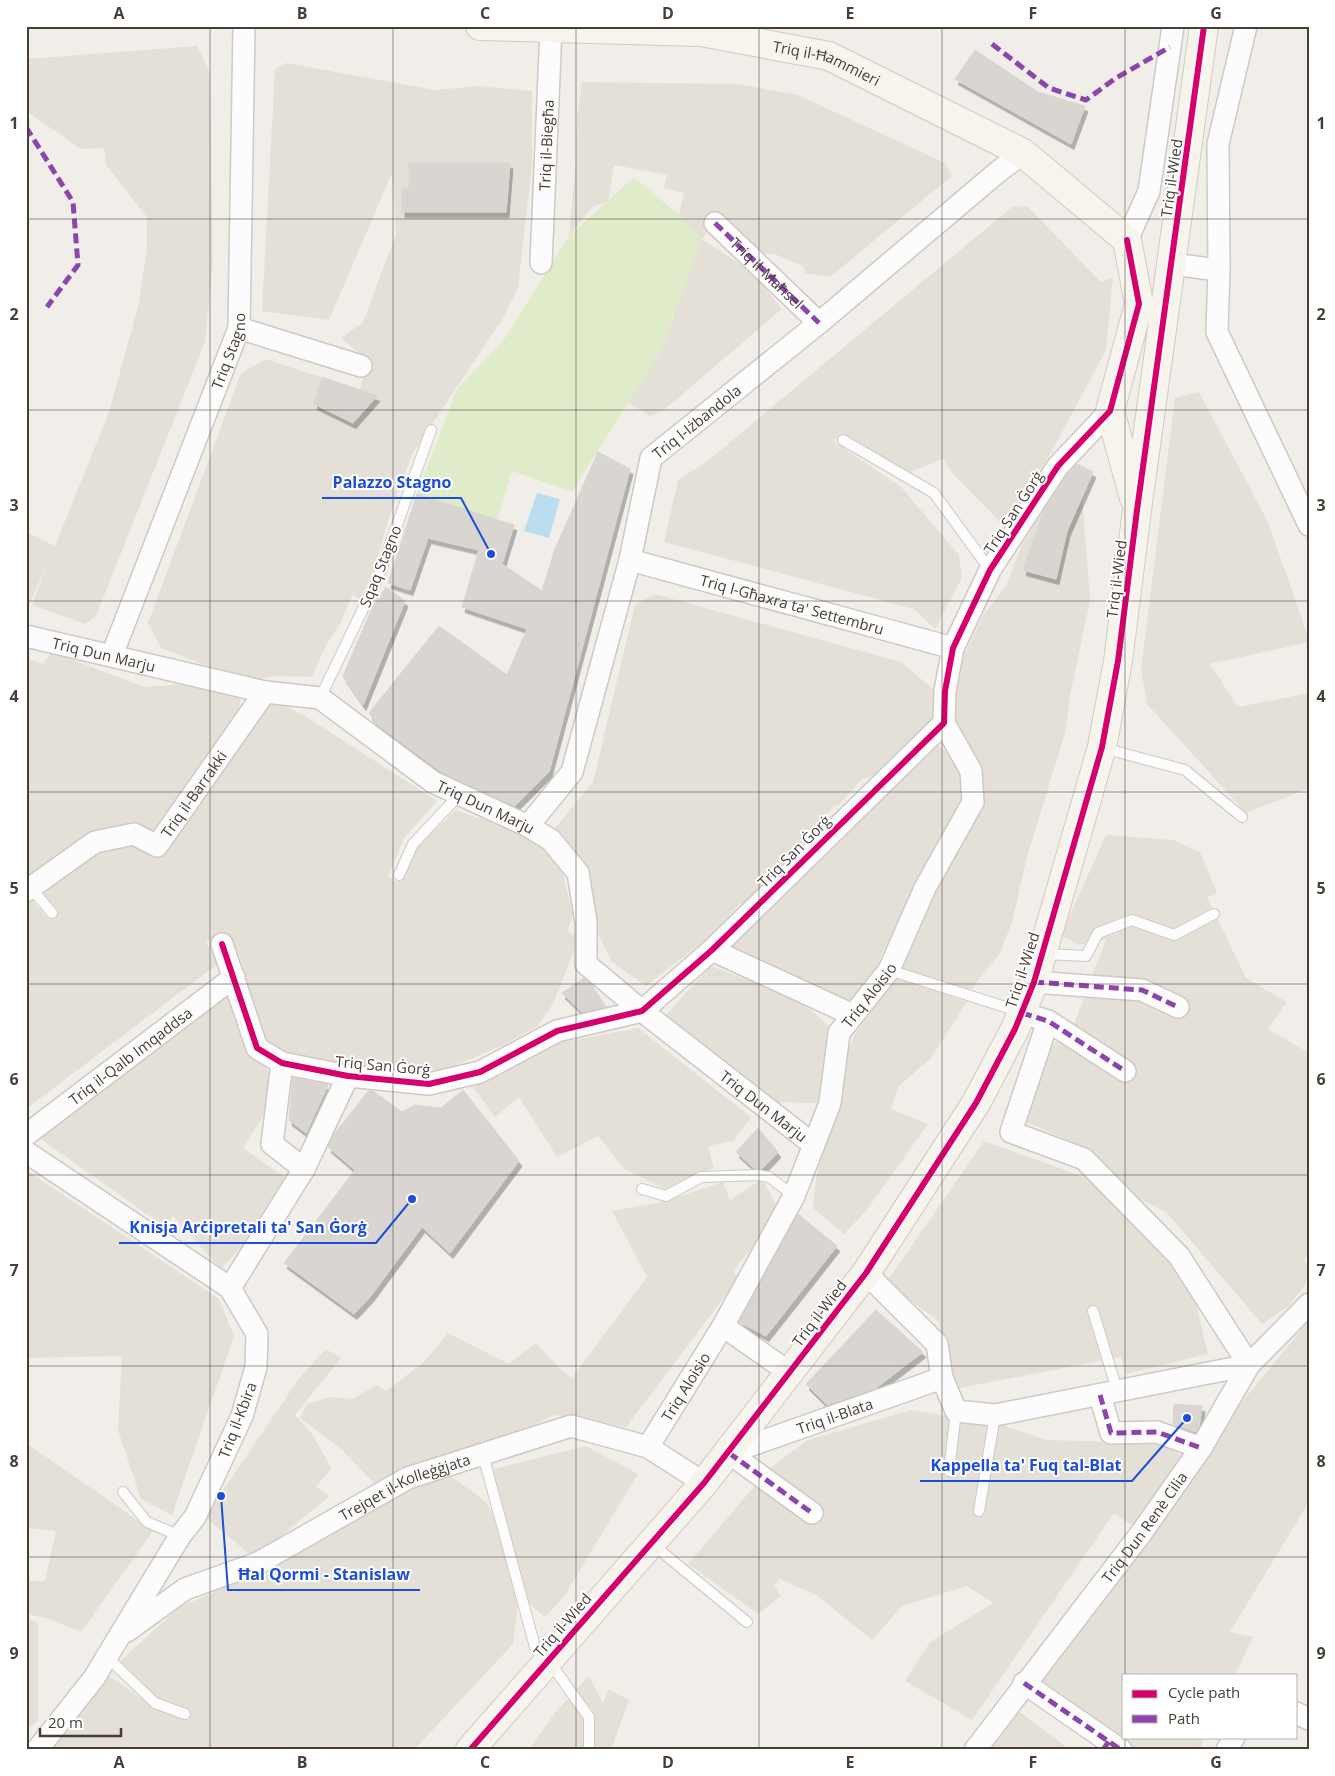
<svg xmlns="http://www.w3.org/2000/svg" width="1335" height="1776" font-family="'Open Sans',sans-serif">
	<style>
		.residential { fill: #e5e0d7 }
		.green { fill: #e0ebca }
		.water { fill: #baddef }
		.building { fill: #d9d5d1; stroke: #d9d5d0; filter: url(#shadow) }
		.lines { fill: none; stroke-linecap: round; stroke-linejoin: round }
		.lane-casing { stroke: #cdcac6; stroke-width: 12 }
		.street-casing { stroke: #cdcac6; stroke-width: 24 }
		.secondary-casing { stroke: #d0cbc1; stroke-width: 30 }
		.lane { stroke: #fdfcfc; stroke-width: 10 }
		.street { stroke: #fdfcfc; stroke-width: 21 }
		.secondary { stroke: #f7f4ee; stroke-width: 28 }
		.quiet { stroke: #8e44ad; stroke-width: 5; stroke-dasharray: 10 5; stroke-linecap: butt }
		.cycleway-casing { stroke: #fff; stroke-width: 9 }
		.cycleway { stroke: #d6006c; stroke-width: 6 }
		.grid { fill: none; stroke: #473f36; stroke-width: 1; stroke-opacity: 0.55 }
		.labels { text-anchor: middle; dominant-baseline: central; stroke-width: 4; stroke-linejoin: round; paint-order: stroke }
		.street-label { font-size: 15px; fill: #473f36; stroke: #fff }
		.leader { fill: none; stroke: #1d4ed8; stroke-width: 2 }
		.callout-dot { fill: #1d4ed8; stroke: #fff; stroke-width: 2 }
		.callout-label { font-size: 16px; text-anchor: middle; font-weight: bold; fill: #1d4ed8; stroke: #fff; stroke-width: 4; stroke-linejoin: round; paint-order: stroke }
		.neatline { fill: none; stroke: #473f36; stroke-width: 2 }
		.grid-label { font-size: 16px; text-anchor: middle; font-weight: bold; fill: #473f36 }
	</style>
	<defs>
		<filter id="shadow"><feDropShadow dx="3" dy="5.5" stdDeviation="0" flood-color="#0004"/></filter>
	</defs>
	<rect width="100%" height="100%" fill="#f1eeea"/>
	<g class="residential">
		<polygon points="197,46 210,73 213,263 205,342 96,616 85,624 32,605 47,565 26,611 26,532 55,546 109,412 139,303 147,249 147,217 106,165 104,148 81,149 26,111 26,59"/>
		<polygon points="286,63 435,90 478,86 532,91 532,164 518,288 502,320 412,454 389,518 374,570 359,600 353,594 341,622 325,647 312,677 276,676 247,681 161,648 148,623 241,373 266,359 360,390 367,360 341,338 363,322 396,234 392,173 329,320 262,311 275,69"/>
		<polygon points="582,82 737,84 798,95 945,163 952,176 830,277 805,273 803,266 777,255 750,251 716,211 715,223 702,239 752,272 782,309 664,410 650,416 627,402 661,351 701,239 679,215 684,193 664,188 667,175 614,165 608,202 593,206 569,236 576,158 577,116"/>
		<polygon points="1027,206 1101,282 1113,277 1106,350 1051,453 1006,528 952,473 943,459 911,472 896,469 846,435 832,440 901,487 959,555 962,578 935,629 914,609 664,542 678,480 710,459 1012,207"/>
		<polygon points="1199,392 1268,522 1309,639 1309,642 1210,664 1238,707 1309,693 1309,788 1246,813 1147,704 1141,669 1175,398"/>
		<polygon points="1065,472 1081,483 1090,600 1070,696 1065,733 1027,857 1012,922 1000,953 968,993 898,967 967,823 961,746 950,706 953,678 982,617 1006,586 1021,547"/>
		<polygon points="655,594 901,662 944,698 940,710 926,730 882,774 862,779 839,805 834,806 748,907 740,904 709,937 646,986 612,962 594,926 585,870 554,829 593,782 635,605"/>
		<polygon points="52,652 145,687 199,683 241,697 239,709 228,729 150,839 136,829 26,885 26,658 43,664"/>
		<polygon points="271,698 305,716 437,801 404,838 388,877 398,882 419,845 456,810 478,818 514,826 541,846 562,870 573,916 567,931 578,939 554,1002 538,1026 501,1046 445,1070 352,1071 284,1058 262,1041 253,1015 240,956 222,935 204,942 223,960 26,1109 26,899 29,897 49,919 58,910 38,889 91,852 133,842 162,850"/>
		<polygon points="934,742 957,760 968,788 953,831 919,877 903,916 882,953 871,984 852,1003 728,951 762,912"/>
		<polygon points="1106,835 1173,840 1200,852 1217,893 1207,897 1246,978 1287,1002 1268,1029 1309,1053 1309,1251 1304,1261 1309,1266 1309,1279 1290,1305 1262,1324 1166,1212 1130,1194 1086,1148 1020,1119 1045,1052 1073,1027 1106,939 1079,945 1061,935"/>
		<polygon points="711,966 779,992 810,1009 829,1026 818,1103 769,1102 661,1020"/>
		<polygon points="899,977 967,1002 931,1058 898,1087 891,1109 928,1124 866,1211 844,1234 813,1208 816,1178 836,1106 845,1059 855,1034 882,996"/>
		<polygon points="227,989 253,1050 276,1081 265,1113 243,1148 287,1179 268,1218 221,1269 173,1216 165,1227 39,1138"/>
		<polygon points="638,1028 751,1117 733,1141 708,1146 714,1168 665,1189 624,1169 598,1136 557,1157 519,1097 495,1117 470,1083 558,1043"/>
		<polygon points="984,1141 1087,1178 1158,1247 1195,1299 1208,1354 1126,1374 1121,1357 960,1388 952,1380 939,1321 886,1283"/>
		<polygon points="26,1170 219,1299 234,1336 172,1515 141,1499 118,1430 122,1356 26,1358"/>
		<polygon points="762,1179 781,1213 733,1271 738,1279 626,1427 554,1415 489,1447 375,1484 340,1448 300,1418 307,1404 330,1397 352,1399 377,1385 386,1391 425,1361 448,1333 509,1364 536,1343 559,1368 572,1378 647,1277 612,1211 662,1202 723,1182 730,1200"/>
		<polygon points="1309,1321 1309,1502 1230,1632 1253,1637 1235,1675 1124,1675 1124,1737 1205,1737 1199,1750 1128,1750 1036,1684 1220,1428"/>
		<polygon points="326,1349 341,1358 295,1415 310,1431 332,1468 316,1487 330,1496 254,1558 205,1517 300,1377"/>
		<polygon points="911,1410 999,1424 1046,1440 1157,1443 1183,1456 1135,1527 1114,1513 972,1720 905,1681 930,1642 993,1603 967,1586 902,1606 872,1640 818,1596 780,1579 774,1586 781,1596 758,1614 688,1564 770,1468 808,1440"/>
		<polygon points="26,1443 153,1531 81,1632 46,1618 26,1614 26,1581 45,1581 56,1531 26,1528"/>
		<polygon points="586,1446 638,1474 563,1598 545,1617 529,1604 508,1534 493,1469"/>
		<polygon points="443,1470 486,1502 497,1522 518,1604 513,1644 414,1750 46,1750 107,1674 156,1709 189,1718 190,1711 157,1699 120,1661 180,1607 266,1569"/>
		<polygon points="26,1617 38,1623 38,1720 26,1731"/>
		<polygon points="589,1676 603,1703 609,1689 629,1700 611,1750 529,1750 554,1714"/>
		<polygon points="1017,1710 1070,1750 989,1750"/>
	</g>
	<polygon class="green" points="634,177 679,215 702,239 661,351 572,492 512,471 497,521 417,494 457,389 503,341 569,236"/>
	<polygon class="water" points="537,493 560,499 549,538 524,531"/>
	<g class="building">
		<polygon points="975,50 1038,92 1085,106 1071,144 955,79"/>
		<polygon points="409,163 510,163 506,212 402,212 402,188 409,188"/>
		<polygon points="322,377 360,390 377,396 353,423 314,404"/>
		<polygon points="598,452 630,469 549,772 515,806 443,773 378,725 369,713 439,626 507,675 527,629 462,607 479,550 428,538 410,590 388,583 417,494 514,525 502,564 542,591 555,549"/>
		<polygon points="1077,464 1093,472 1067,531 1056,579 1023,570 1044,510 1068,474"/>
		<polygon points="386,587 405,601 363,705 343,676 373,606"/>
		<polygon points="584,978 591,984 606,1007 582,1012 562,993"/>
		<polygon points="293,1078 328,1085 306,1133 289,1120"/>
		<polygon points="463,1090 519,1161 450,1253 422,1227 370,1297 354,1314 284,1263 355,1170 328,1147 334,1135 368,1091 373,1091 402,1112 415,1105 441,1108"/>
		<polygon points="758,1128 778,1152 762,1169 754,1168 736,1152"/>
		<polygon points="798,1214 837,1246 766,1336 739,1322"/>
		<polygon points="876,1310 923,1352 876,1388 827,1405 806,1384"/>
		<polygon points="1174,1404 1202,1406 1199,1427 1196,1432 1173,1424"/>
	</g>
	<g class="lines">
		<g class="lane-casing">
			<g id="lane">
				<polyline points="843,440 934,493 990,570"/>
				<polyline points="320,698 378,578 431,430"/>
				<polyline points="1103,748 1185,770 1242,817"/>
				<polyline points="399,875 413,844 460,794"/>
				<polyline points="31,888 52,913"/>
				<polyline points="1045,954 1086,956 1098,933 1132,920 1174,935 1214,914"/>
				<polyline points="889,970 1021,1012"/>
				<polyline points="642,1189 666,1196 701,1177 758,1175 769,1177 794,1196"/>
				<polyline points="1093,1311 1117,1390"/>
				<polyline points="483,1455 535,1647 548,1660 589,1717 589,1750"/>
				<polyline points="949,1471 956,1411"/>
				<polyline points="123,1492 147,1522 180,1536"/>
				<polyline points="979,1511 995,1415"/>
				<polyline points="651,1543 747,1622"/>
				<polyline points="107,1657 155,1703 185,1714"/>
			</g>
		</g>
		<g class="street-casing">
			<g id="street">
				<polyline points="1246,26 1218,144 1219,270 1217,332 1309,525"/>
				<polyline points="715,223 819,323"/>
				<polyline points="1127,240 1149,191 1173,26"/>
				<path id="s1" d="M541,263L551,29"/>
				<polyline points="1172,264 1219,270"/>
				<polyline points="239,328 361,366"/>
				<path id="s2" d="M630,560L953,648"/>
				<path id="s3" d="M26,636L265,692L320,698L433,782L528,826L551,840L578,873L586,922V964L642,1011L814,1145"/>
				<path id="s4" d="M112,655L239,328L244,26"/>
				<path id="s5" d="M528,826L572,772L630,560L651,458L819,323L999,171L1023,153"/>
				<path id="s6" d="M26,891L95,842L134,834L157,846L265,692"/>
				<polyline points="222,944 257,1048 282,1063 348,1076 429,1084 480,1072 557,1031 642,1011 712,950 944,723 945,691 953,648 990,570 1058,466 1110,411"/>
				<polyline points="712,950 853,1015"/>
				<polyline points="1034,982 1142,990 1178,1007"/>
				<polyline points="1035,1017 1048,1021 1125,1071"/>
				<polyline points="282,1063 272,1144 304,1169"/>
				<path id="s7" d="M26,1135L234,977"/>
				<polyline points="26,1152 230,1288 257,1334 256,1367 242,1416 195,1517 180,1536 94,1678 37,1750"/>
				<polyline points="866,1273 937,1344 942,1378 956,1411 995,1415 1249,1365 1179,1256 1084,1159 1011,1132 1048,1021"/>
				<polyline points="230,1288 304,1169 348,1076"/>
				<polyline points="723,1326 790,1373"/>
				<polyline points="1100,1395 1111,1433 1157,1432 1201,1448"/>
				<path id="s8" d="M648,1447L723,1326L794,1196L830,1103L839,1033L889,970L925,888L973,802L971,771L944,723"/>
				<path id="s9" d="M729,1453L942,1378"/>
				<polyline points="729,1453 812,1513"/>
				<path id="s10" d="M127,1631L185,1589L258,1563L408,1478L571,1426L648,1447L704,1483"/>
				<polyline points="1024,1683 1121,1750"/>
				<polyline points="1296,1713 1309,1719"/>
				<path id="s11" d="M975,1750L1142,1532L1201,1448L1249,1365L1309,1304"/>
				<polyline points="1227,1750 1234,1737"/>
			</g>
		</g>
		<g class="secondary-casing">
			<g id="secondary">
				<path id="s12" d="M480,26L701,32L829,56L1023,153L1127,240L1139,304L1110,411L1134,498"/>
				<polyline points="470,1750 704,1483 866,1273 976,1103 1015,1029 1034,982 1102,747 1118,661 1137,510 1204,26"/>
			</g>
		</g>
		<use href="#lane" class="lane"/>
		<use href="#street" class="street"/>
		<use href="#secondary" class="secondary"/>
		<g class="quiet">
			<polyline points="992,44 1049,88 1086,100 1116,78 1170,47"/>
			<polyline points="26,127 73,202 78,265 47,307"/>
			<path id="s13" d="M715,223L819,323"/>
			<polyline points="1034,982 1142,990 1178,1007"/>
			<polyline points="1022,1013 1048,1021 1125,1071"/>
			<polyline points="1100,1395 1111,1433 1157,1432 1201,1448"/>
			<polyline points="729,1453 812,1513"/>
			<polyline points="1024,1683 1121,1750"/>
			<polyline points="1103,1750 1109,1741"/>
		</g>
		<g class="cycleway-casing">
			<g id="cycleway">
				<polyline points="222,944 257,1048 282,1063 348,1076 429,1084 480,1072 557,1031 642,1011 712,950 944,723 945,691 953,648 990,570 1058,466 1110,411 1139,304 1127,240"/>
				<polyline points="470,1750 704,1483 866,1273 976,1103 1015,1029 1034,982 1102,747 1118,661 1137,510 1204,26"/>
			</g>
		</g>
		<use href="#cycleway" class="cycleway"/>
	</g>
	<path class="grid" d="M210,26V1750M393,26V1750M576,26V1750M759,26V1750M942,26V1750M1125,26V1675M26,219H1309M26,410H1309M26,601H1309M26,792H1309M26,984H1309M26,1175H1309M26,1366H1309M26,1557H1309M1125,1737V1750"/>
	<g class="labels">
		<g class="street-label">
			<text stroke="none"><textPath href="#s12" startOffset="351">Triq il-Ħammieri</textPath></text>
			<text stroke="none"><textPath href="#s1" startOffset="118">Triq il-Biegħa</textPath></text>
			<text transform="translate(1171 178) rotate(-82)">Triq il-Wied</text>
			<text stroke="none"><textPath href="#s13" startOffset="72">Triq il-Maħsel</textPath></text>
			<text stroke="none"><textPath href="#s4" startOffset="326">Triq Stagno</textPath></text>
			<text stroke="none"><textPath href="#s5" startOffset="452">Triq l-Iżbandola</textPath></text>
			<text transform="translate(1013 512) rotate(-57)">Triq San Ġorġ</text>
			<text transform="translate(380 566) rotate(-68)">Sqaq Stagno</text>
			<text transform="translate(1116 579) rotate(-83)">Triq il-Wied</text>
			<text stroke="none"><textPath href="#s2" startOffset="168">Triq l-Għaxra ta' Settembru</textPath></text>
			<text stroke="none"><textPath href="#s3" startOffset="80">Triq Dun Marju</textPath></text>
			<text stroke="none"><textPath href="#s6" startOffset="214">Triq il-Barrakki</textPath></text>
			<text stroke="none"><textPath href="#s3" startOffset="500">Triq Dun Marju</textPath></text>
			<text transform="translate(794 851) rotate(-45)">Triq San Ġorġ</text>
			<text transform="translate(1022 970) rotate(-72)">Triq il-Wied</text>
			<text stroke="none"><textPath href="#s8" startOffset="509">Triq Aloisio</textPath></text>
			<text stroke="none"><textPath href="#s7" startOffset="131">Triq il-Qalb Imqaddsa</textPath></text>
			<text transform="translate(383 1065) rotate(5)">Triq San Ġorġ</text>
			<text stroke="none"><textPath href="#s3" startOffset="935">Triq Dun Marju</textPath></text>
			<text transform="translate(819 1313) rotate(-53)">Triq il-Wied</text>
			<text stroke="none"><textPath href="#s8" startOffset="71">Triq Aloisio</textPath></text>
			<text stroke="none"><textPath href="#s9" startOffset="112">Triq il-Blata</textPath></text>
			<text transform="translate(237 1420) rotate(-69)">Triq il-Kbira</text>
			<text stroke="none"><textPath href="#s10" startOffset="315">Trejqet il-Kolleġġjata</textPath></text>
			<text stroke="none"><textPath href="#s11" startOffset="280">Triq Dun Renè Cilia</textPath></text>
			<text transform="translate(562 1625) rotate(-49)">Triq il-Wied</text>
		</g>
	</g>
	<path class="leader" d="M491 554L461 498H322M412 1199L376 1243H119M1187 1418L1132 1481H920M221 1496L228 1590H420"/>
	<g class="callout-dot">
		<circle cx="491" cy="554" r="5"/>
		<circle cx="412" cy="1199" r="5"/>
		<circle cx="1187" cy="1418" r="5"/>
		<circle cx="221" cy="1496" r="5"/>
	</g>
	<g class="callout-label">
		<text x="392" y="488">Palazzo Stagno</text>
		<text x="248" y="1233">Knisja Arċipretali ta' San Ġorġ</text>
		<text x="1026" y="1471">Kappella ta' Fuq tal-Blat</text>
		<text x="324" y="1580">Ħal Qormi - Stanislaw</text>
	</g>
	<rect width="1335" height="1776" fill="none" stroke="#ffffff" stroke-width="55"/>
	<rect x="1122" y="1674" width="175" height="65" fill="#ffffff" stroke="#b5b2af"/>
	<rect x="1132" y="1690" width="25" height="8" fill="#d6006c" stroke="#b5b2af"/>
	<text x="1168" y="1698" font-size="15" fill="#473f36">Cycle path</text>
	<rect x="1132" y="1715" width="25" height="8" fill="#8e44ad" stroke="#b5b2af"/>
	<text x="1168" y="1724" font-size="15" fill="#473f36">Path</text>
	<path d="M40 1728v8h81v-8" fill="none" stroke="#473f36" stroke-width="2.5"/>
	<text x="48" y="1728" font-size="15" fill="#473f36" stroke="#ffffff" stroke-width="4" paint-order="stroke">20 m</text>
	<rect x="28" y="28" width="1280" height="1720" class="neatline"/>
	<g class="grid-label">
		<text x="119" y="19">A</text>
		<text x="302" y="19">B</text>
		<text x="485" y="19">C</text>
		<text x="668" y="19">D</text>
		<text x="850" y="19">E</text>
		<text x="1033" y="19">F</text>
		<text x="1216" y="19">G</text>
		<text x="14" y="129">1</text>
		<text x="1321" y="129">1</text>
		<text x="14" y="320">2</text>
		<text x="1321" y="320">2</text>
		<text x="14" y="511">3</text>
		<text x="1321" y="511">3</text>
		<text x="14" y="702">4</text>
		<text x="1321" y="702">4</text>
		<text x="14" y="894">5</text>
		<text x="1321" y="894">5</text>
		<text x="14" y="1085">6</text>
		<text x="1321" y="1085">6</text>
		<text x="14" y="1276">7</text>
		<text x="1321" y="1276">7</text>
		<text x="14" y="1467">8</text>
		<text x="1321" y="1467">8</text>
		<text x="14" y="1659">9</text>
		<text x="1321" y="1659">9</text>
		<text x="119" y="1768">A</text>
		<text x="302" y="1768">B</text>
		<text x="485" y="1768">C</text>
		<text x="668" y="1768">D</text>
		<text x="850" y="1768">E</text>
		<text x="1033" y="1768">F</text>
		<text x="1216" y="1768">G</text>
	</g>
</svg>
